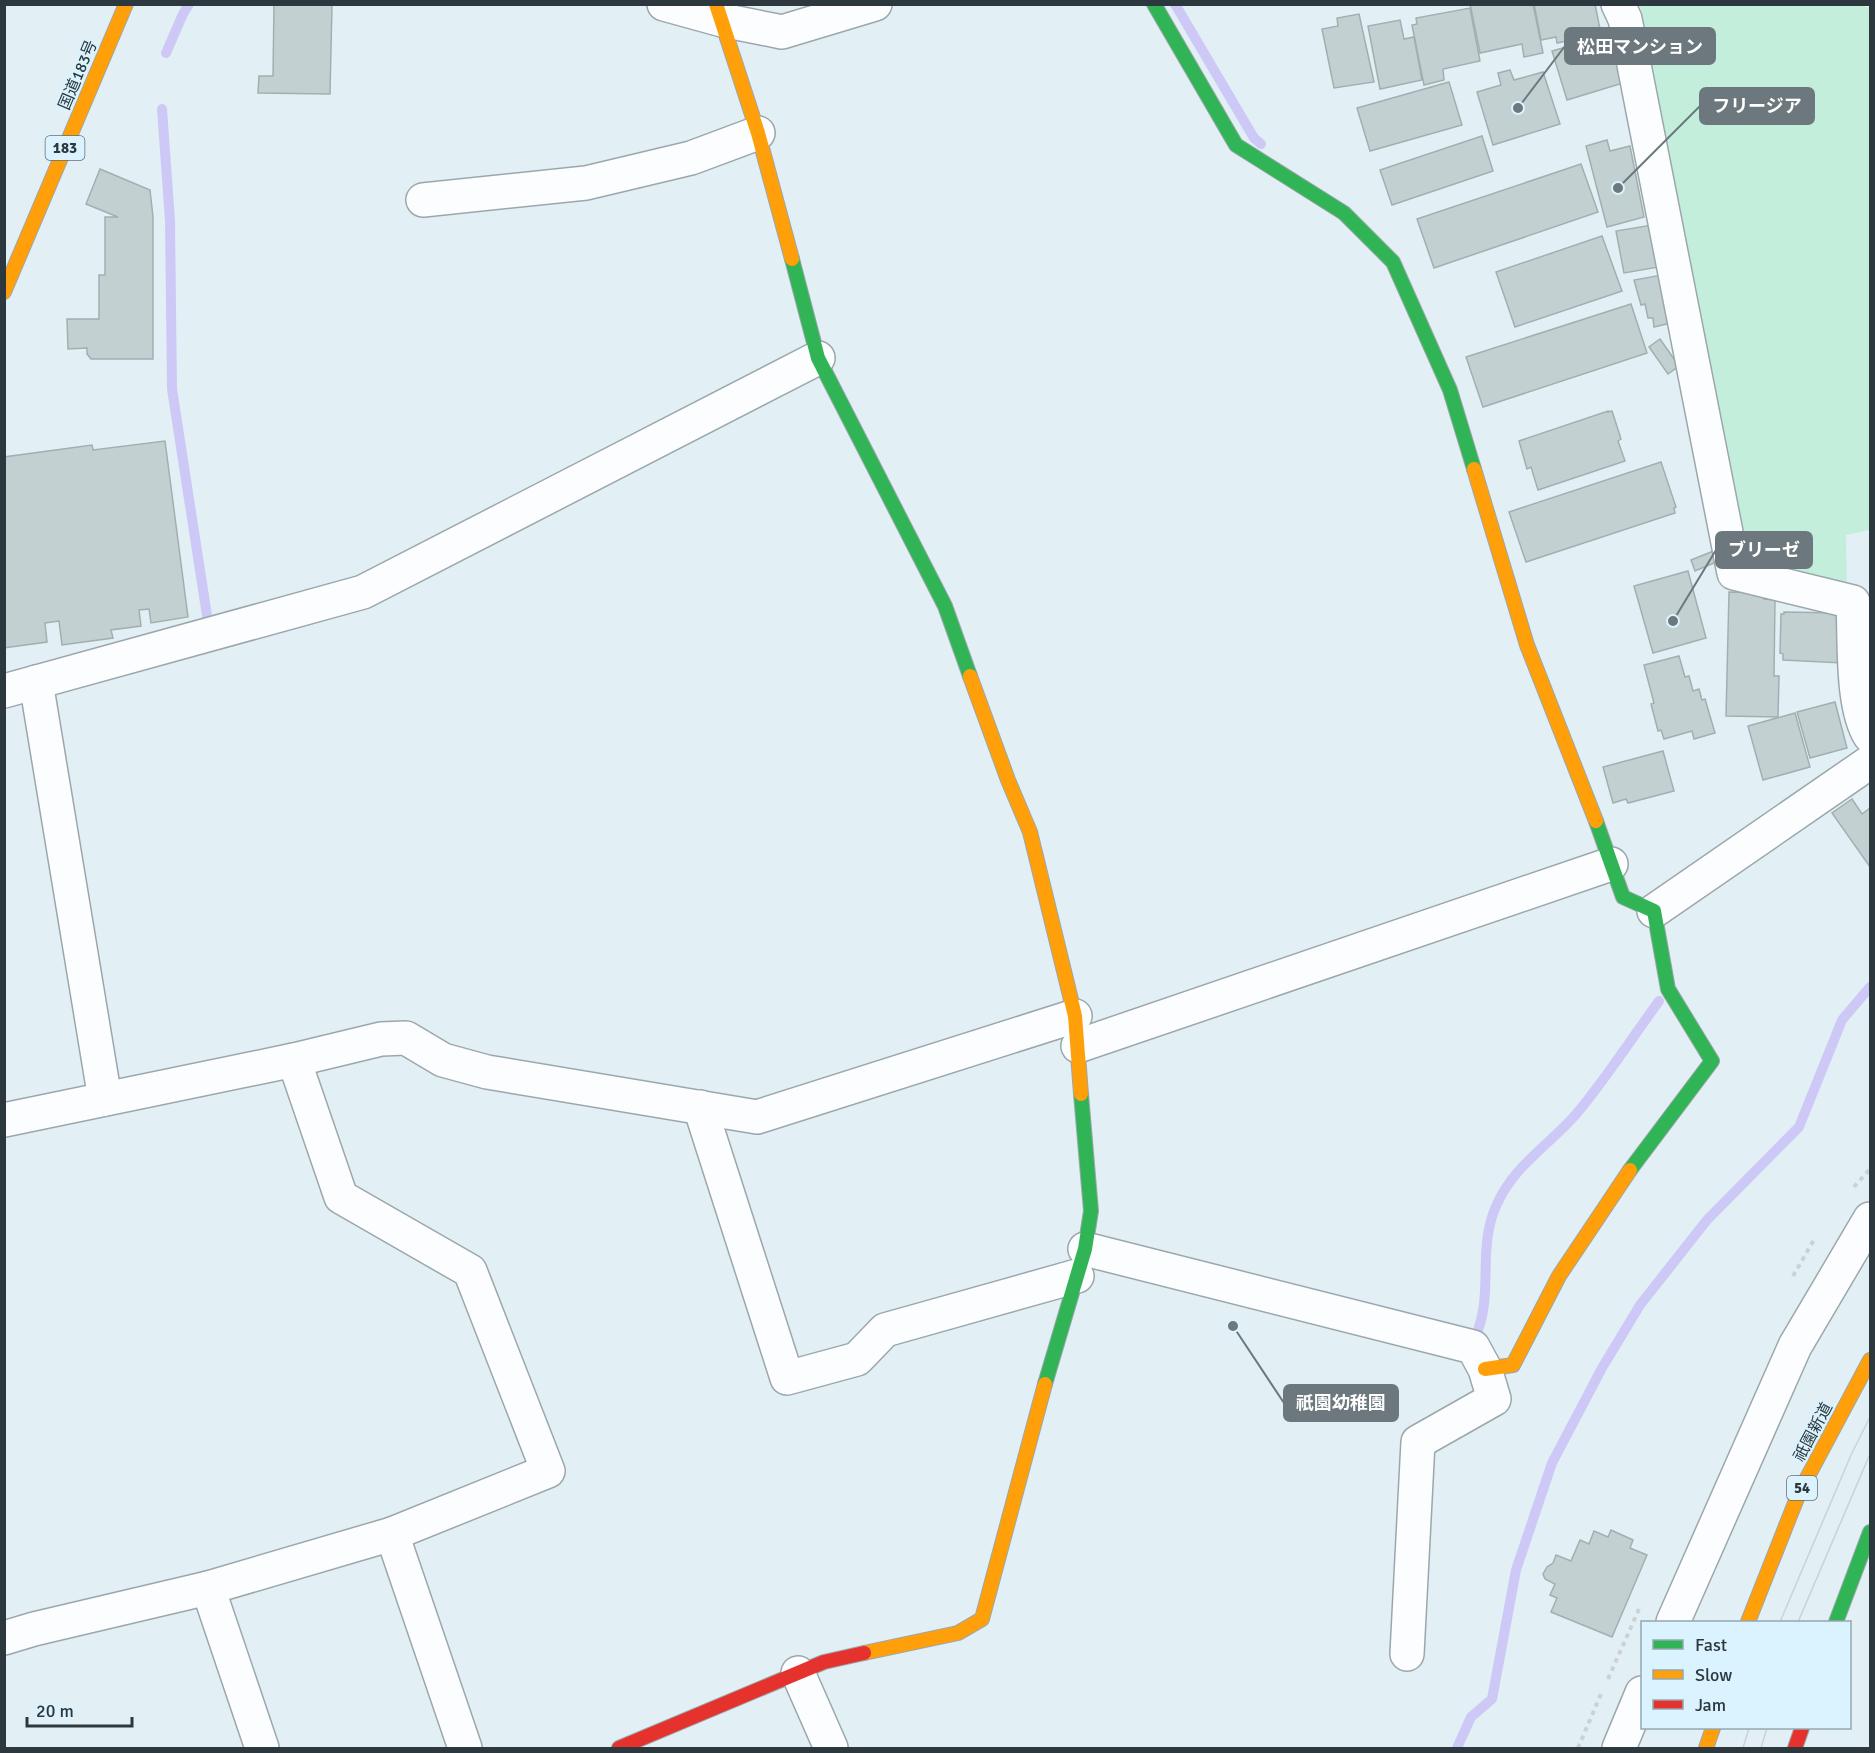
<svg xmlns="http://www.w3.org/2000/svg" width="1875" height="1753" font-family="Signika,'Noto Sans JP',sans-serif">
	<style>
		.green { fill: #c4eedc }
		.lines { fill: none; stroke-linecap: round; stroke-linejoin: round }
		.stream { stroke: #cec8f7; stroke-width: 10 }
		.building { fill: #c3d0d2; stroke: #a2afb1; stroke-width: 1.5 }
		.street-casing { stroke: #9ca7ac; stroke-width: 36 }
		.fast-casing { stroke: #9ca7ac; stroke-width: 16 }
		.slow-casing { stroke: #9ca7ac; stroke-width: 16 }
		.jam-casing { stroke: #9ca7ac; stroke-width: 16 }
		.path { stroke: #cdd1d3; stroke-width: 4; stroke-dasharray: 4.5 4.5; stroke-linecap: butt }
		.street { stroke: #fbfdfe; stroke-width: 33 }
		.fast { stroke: #30b455; stroke-width: 14 }
		.slow { stroke: #ff9f0a; stroke-width: 14 }
		.jam { stroke: #e5322d; stroke-width: 14 }
		.tram { stroke: #cdd1d3; stroke-width: 1.5 }
		.labels { text-anchor: middle; dominant-baseline: central; stroke-width: 4.5; stroke-linejoin: round; paint-order: stroke }
		.shield { fill: #daf3fe; stroke: #607077; stroke-width: 1.5 }
		.shield-label { font-size: 15px; font-weight: bold; fill: #2c383d }
		.street-label { font-size: 16px; fill: #2c383d; stroke: #daf3fe }
		.leader { fill: none; stroke: #6c787e; stroke-width: 2 }
		.callout-dot { fill: #6c787e; stroke: #daf3fe; stroke-width: 2 }
		.callout { fill: #6c787e; stroke: #6c787e; stroke-width: 2 }
		.callout-label { font-size: 18px; text-anchor: middle; font-weight: bold; fill: #fff }
	</style>
	<rect width="100%" height="100%" fill="#e2f0f6"/>
	<polygon class="green" points="1858,4 1870,8 1870,530 1846,535 1847,584 1749,559 1640,5"/>
	<g class="lines">
		<g class="stream">
			<polyline points="1175,4 1254,138 1261,144"/>
			<polyline points="166,53 183,14 189,4"/>
			<polyline points="162,109 170,221 172,389 208,622 200,625"/>
			<path d="M1478,1330C1493,1289 1477,1247 1497,1204C1515,1164 1551,1144 1578,1112C1607,1077 1632,1038 1659,1001"/>
			<polyline points="1457,1748 1471,1717 1492,1699 1516,1570 1552,1463 1602,1368 1640,1305 1707,1220 1799,1127 1842,1020 1870,987"/>
		</g>
	</g>
	<g class="building">
		<polygon points="274,4 332,4 330,94 258,93 259,76 273,76"/>
		<polygon points="1470,4 1533,4 1543,53 1524,57 1522,44 1480,53"/>
		<polygon points="1534,4 1595,4 1601,34 1557,43 1556,37 1541,40"/>
		<polygon points="1470,8 1480,61 1443,69 1444,80 1424,85 1412,25 1417,24 1416,18"/>
		<polygon points="1359,14 1374,82 1334,88 1322,29 1338,26 1337,18"/>
		<polygon points="1400,20 1404,39 1414,37 1422,80 1380,89 1368,26"/>
		<polygon points="1604,36 1606,43 1610,41 1623,83 1567,100 1552,51"/>
		<polygon points="1510,70 1514,80 1543,72 1560,124 1493,145 1477,92 1501,85 1498,73"/>
		<polygon points="1449,82 1462,125 1370,151 1357,108"/>
		<polygon points="1482,136 1493,171 1392,205 1380,170"/>
		<polygon points="1607,140 1610,151 1630,146 1644,217 1607,227 1586,146"/>
		<polygon points="1581,164 1598,212 1434,268 1417,219"/>
		<polygon points="100,169 150,190 153,217 153,359 91,359 87,354 87,348 68,349 67,319 99,319 99,275 105,275 105,217 118,217 86,204"/>
		<polygon points="1652,225 1659,267 1624,273 1616,231"/>
		<polygon points="1602,236 1622,291 1515,327 1496,272"/>
		<polygon points="1662,275 1671,323 1654,327 1653,318 1648,318 1645,304 1641,305 1634,280"/>
		<polygon points="1631,304 1647,353 1483,407 1466,357"/>
		<polygon points="1660,339 1679,366 1668,374 1649,347"/>
		<polygon points="1608,411 1608,412 1612,411 1621,439 1618,441 1625,461 1538,490 1531,467 1527,469 1519,441"/>
		<polygon points="165,441 188,617 151,623 149,609 139,610 141,626 111,630 113,638 62,645 59,621 45,623 47,642 4,648 4,457 92,445 93,450"/>
		<polygon points="1661,462 1676,507 1674,508 1675,513 1526,562 1509,512"/>
		<polygon points="1716,550 1721,560 1695,571 1691,560"/>
		<polygon points="1688,571 1706,638 1653,653 1634,586"/>
		<polygon points="1729,592 1765,593 1764,599 1775,600 1774,676 1779,676 1778,717 1726,716"/>
		<polygon points="1784,612 1840,613 1843,663 1783,660 1783,654 1780,653 1781,614 1784,614"/>
		<polygon points="1679,656 1685,677 1689,676 1693,691 1699,689 1702,700 1705,699 1715,733 1694,739 1692,731 1664,739 1661,730 1658,731 1651,704 1654,703 1644,665"/>
		<polygon points="1835,702 1847,748 1810,758 1797,712"/>
		<polygon points="1795,713 1810,767 1763,780 1748,726"/>
		<polygon points="1663,751 1674,791 1628,803 1626,799 1613,803 1603,767"/>
		<polygon points="1852,799 1862,814 1870,808 1870,867 1832,813"/>
		<polygon points="1611,1530 1633,1540 1630,1548 1647,1555 1612,1637 1551,1612 1557,1598 1550,1595 1555,1584 1545,1579 1543,1574 1547,1567 1553,1563 1556,1555 1571,1561 1580,1540 1589,1544 1594,1531 1608,1537"/>
	</g>
	<g class="lines">
		<g class="street-casing">
			<g id="street">
				<polyline points="664,4 722,20 782,32 875,4"/>
				<path d="M1618,4L1625,19L1734,573L1853,602C1855,638 1851,707 1870,736"/>
				<polyline points="423,200 586,183 691,158 758,133"/>
				<polyline points="36,682 105,1099"/>
				<polyline points="4,691 363,592 818,358"/>
				<polyline points="1654,911 1870,762"/>
				<polyline points="1078,1046 1611,864"/>
				<polyline points="294,1060 341,1197 470,1271 548,1471 392,1534"/>
				<polyline points="700,1107 787,1378 857,1359 885,1330 1077,1276"/>
				<polyline points="4,1120 294,1060 381,1039 406,1038 443,1060 487,1072 757,1117 1075,1016"/>
				<polyline points="1085,1249 1473,1347 1485,1369 1494,1399 1418,1442 1407,1654"/>
				<polyline points="208,1588 392,1534 465,1748"/>
				<polyline points="1673,1622 1795,1346 1870,1219"/>
				<polyline points="4,1638 34,1629 208,1588 262,1748"/>
				<polyline points="798,1673 831,1748"/>
				<polyline points="1619,1748 1642,1693"/>
			</g>
		</g>
		<g class="fast-casing">
			<g id="fast">
				<polyline points="1154,4 1236,145 1344,213 1393,262 1450,390 1474,469"/>
				<polyline points="792,259 818,358 945,606 970,676"/>
				<polyline points="1596,821 1623,897 1654,911 1668,989 1712,1061 1630,1170"/>
				<polyline points="1045,1384 1085,1249 1091,1211 1081,1094"/>
				<polyline points="1836,1622 1870,1532"/>
			</g>
		</g>
		<g class="slow-casing">
			<g id="slow">
				<polyline points="716,4 758,133 792,259"/>
				<polyline points="4,292 126,4"/>
				<polyline points="1474,469 1527,645 1596,821"/>
				<polyline points="970,676 1008,780 1030,832 1075,1016 1081,1094"/>
				<polyline points="1485,1369 1513,1365 1559,1276 1630,1170"/>
				<polyline points="1748,1622 1799,1493 1870,1360"/>
				<polyline points="864,1653 958,1633 982,1619 1045,1384"/>
				<polyline points="1706,1748 1713,1728"/>
			</g>
		</g>
		<g class="jam-casing">
			<g id="jam">
				<polyline points="619,1748 824,1662 864,1653"/>
				<polyline points="1795,1748 1802,1728"/>
			</g>
		</g>
		<g class="path">
			<polyline points="1854,1187 1870,1169"/>
			<polyline points="1793,1276 1815,1238"/>
			<polyline points="1608,1679 1639,1609"/>
			<polyline points="1578,1748 1601,1694"/>
		</g>
		<use href="#street" class="street"/>
		<use href="#fast" class="fast"/>
		<use href="#slow" class="slow"/>
		<use href="#jam" class="jam"/>
		<g class="tram">
			<polyline points="1780,1622 1851,1455 1870,1417"/>
			<polyline points="1798,1622 1870,1454"/>
			<polyline points="1743,1748 1749,1728"/>
			<polyline points="1761,1748 1767,1728"/>
		</g>
	</g>
	<g class="labels">
		<g class="shield">
			<rect x="45.5" y="136" width="39" height="24" rx="4.5"/>
			<rect x="1787" y="1476" width="30" height="24" rx="4.5"/>
		</g>
		<g class="shield-label">
			<text x="65" y="148">183</text>
			<text x="1802" y="1488">54</text>
		</g>
		<g class="street-label">
			<text transform="translate(78 75) rotate(-67)">国道183号</text>
			<text transform="translate(1813 1432) rotate(-62)">祇園新道</text>
		</g>
	</g>
	<path class="leader" d="M1518 108L1565 46M1618 188L1700 106M1673 621L1716 550M1233 1326L1284 1403"/>
	<g class="callout-dot">
		<circle cx="1518" cy="108" r="6"/>
		<circle cx="1618" cy="188" r="6"/>
		<circle cx="1673" cy="621" r="6"/>
		<circle cx="1233" cy="1326" r="6"/>
	</g>
	<g class="callout">
		<rect x="1565" y="28" width="150" height="36" rx="6"/>
		<rect x="1700" y="88" width="114" height="36" rx="6"/>
		<rect x="1716" y="532" width="96" height="36" rx="6"/>
		<rect x="1284" y="1385" width="114" height="36" rx="6"/>
	</g>
	<g class="callout-label">
		<text x="1640" y="53">松田マンション</text>
		<text x="1757" y="112">フリージア</text>
		<text x="1764" y="556">ブリーゼ</text>
		<text x="1341" y="1409">祇園幼稚園</text>
	</g>
	<rect width="1875" height="1753" fill="none" stroke="#2c383d" stroke-width="12"/>
	<rect x="1641" y="1621" width="210" height="108" fill="#daf3fe" stroke="#94a8b1" stroke-width="1.5"/>
	<rect x="1653" y="1640" width="30" height="9" fill="#30b455" stroke="#94a8b1" stroke-width="1.5"/>
	<text x="1695" y="1651" font-size="18" fill="#2c383d">Fast</text>
	<rect x="1653" y="1670" width="30" height="9" fill="#ff9f0a" stroke="#94a8b1" stroke-width="1.5"/>
	<text x="1695" y="1681" font-size="18" fill="#2c383d">Slow</text>
	<rect x="1653" y="1700" width="30" height="9" fill="#e5322d" stroke="#94a8b1" stroke-width="1.5"/>
	<text x="1695" y="1711" font-size="18" fill="#2c383d">Jam</text>
	<path d="M27 1717v9h105v-9" fill="none" stroke="#2c383d" stroke-width="3"/>
	<text x="36" y="1717" font-size="18" fill="#2c383d" stroke="#daf3fe" stroke-width="4.5" paint-order="stroke">20 m</text>
</svg>
